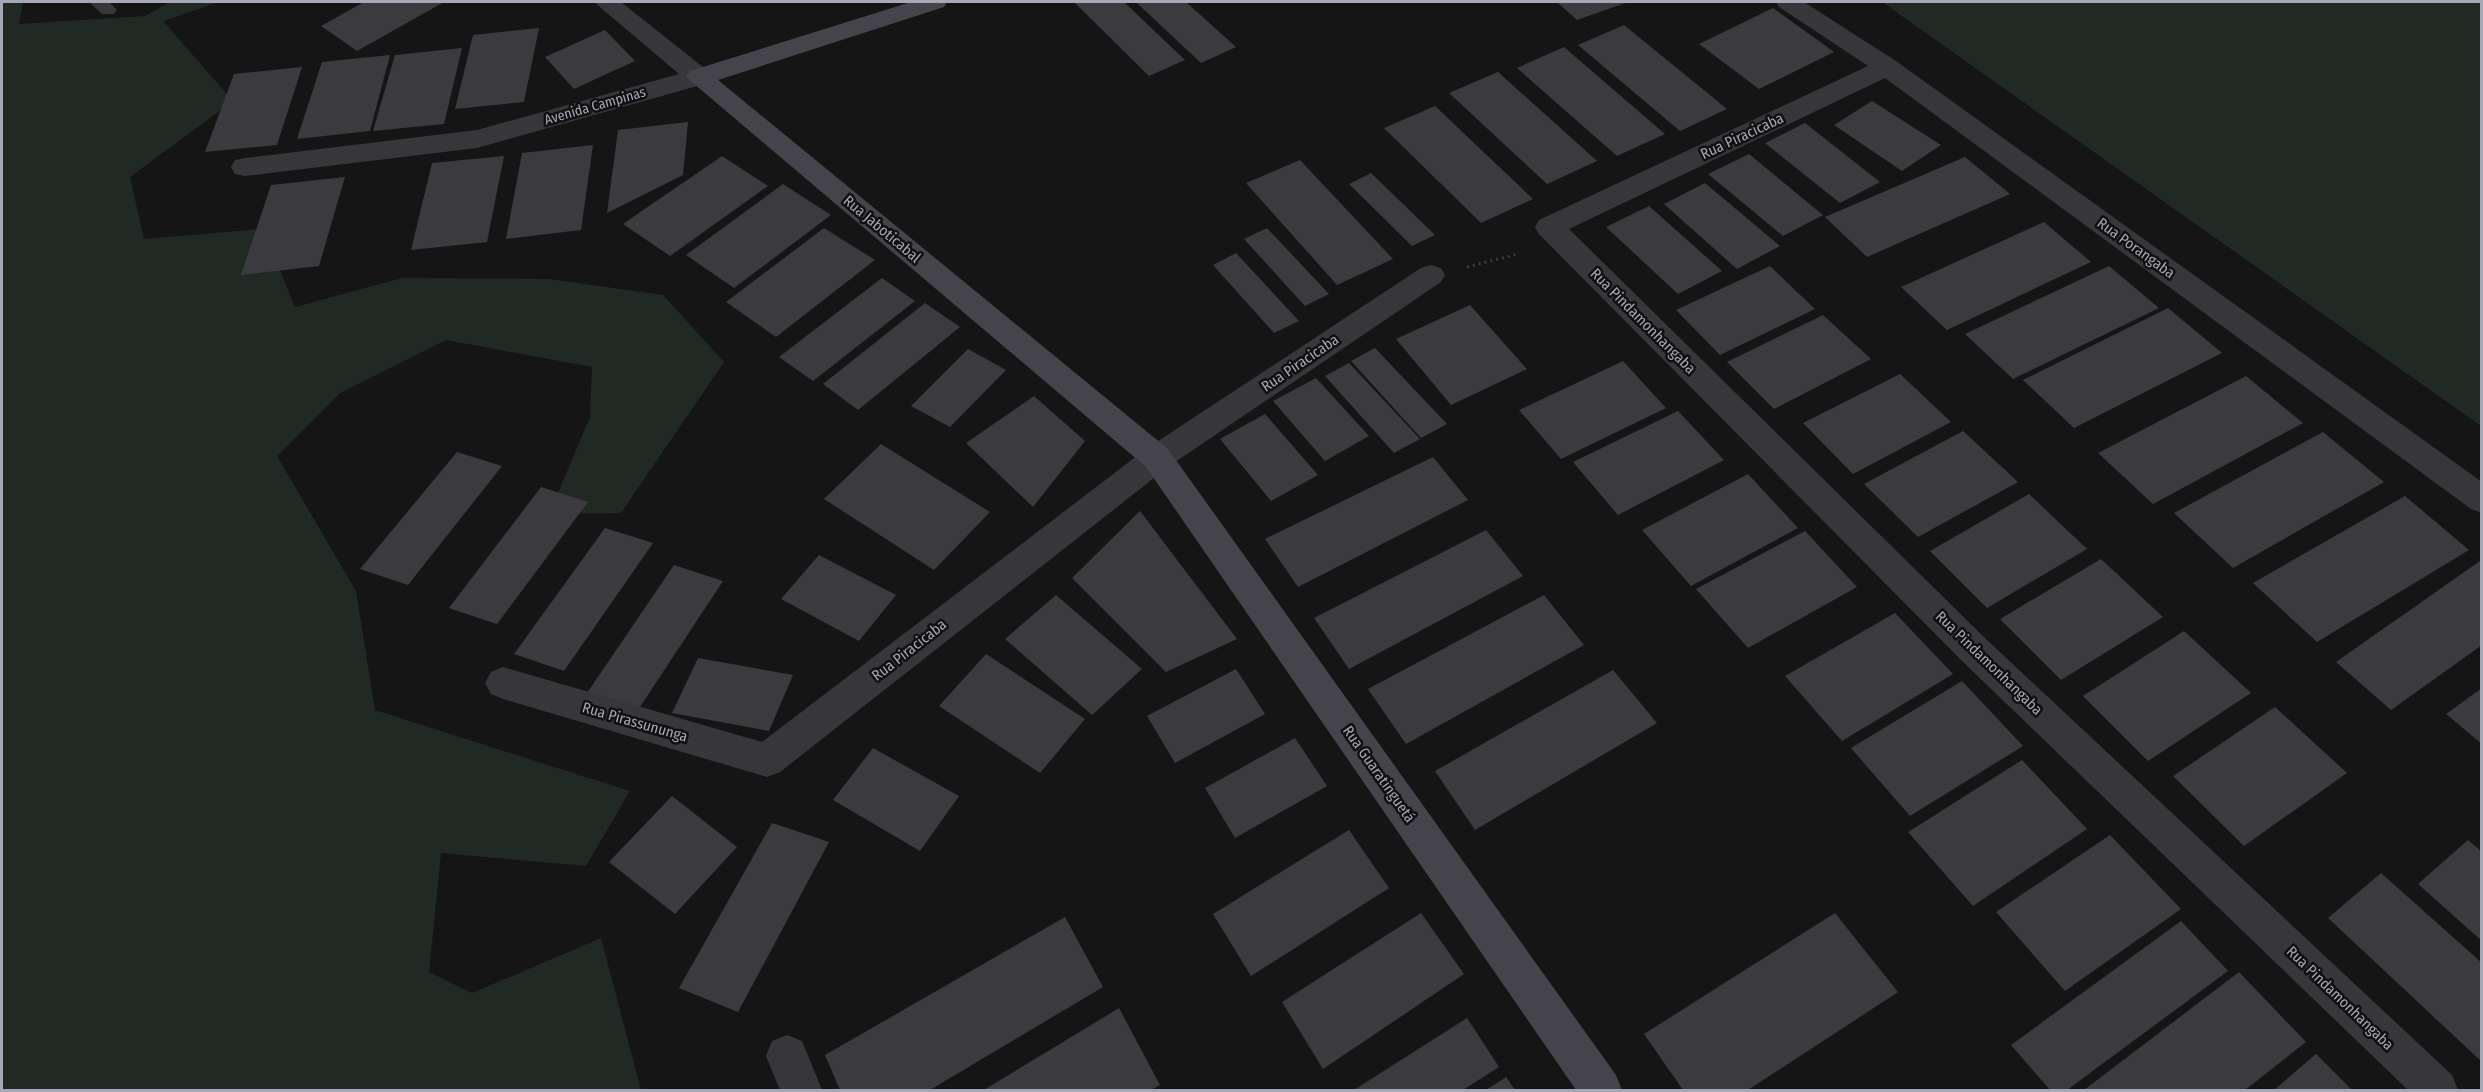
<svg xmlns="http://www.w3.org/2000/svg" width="2483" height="1092" font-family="'Fira Sans Condensed',sans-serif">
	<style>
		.green { fill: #212925 }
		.building { fill: #3b3a3e }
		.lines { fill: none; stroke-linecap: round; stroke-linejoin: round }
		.path { stroke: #3d3c42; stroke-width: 3; stroke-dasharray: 2 4; stroke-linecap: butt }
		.lane { fill: #37363b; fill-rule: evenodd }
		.street { fill: #37363b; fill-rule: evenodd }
		.secondary { fill: #45444b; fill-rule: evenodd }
		.labels { text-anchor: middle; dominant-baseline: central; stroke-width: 5; stroke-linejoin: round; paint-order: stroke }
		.far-street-label { font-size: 14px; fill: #a8a7b6; stroke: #101011 }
		.street-label { font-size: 15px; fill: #a8a7b6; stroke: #101011 }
	</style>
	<rect width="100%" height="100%" fill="#151516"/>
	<g class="green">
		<polygon points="2,2 23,2 19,24 145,16 170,2 219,2 163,21 233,101 130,177 144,239 263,229 295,307 402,278 549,279 663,295 724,362 621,513 549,514 590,417 592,367 446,340 340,393 277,456 356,591 375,710 630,791 586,866 441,853 429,972 472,993 601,938 641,1090 2,1090"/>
		<polygon points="1882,2 2481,2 2481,426"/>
	</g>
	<g class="building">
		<polygon points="364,2 444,2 357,51 321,26"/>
		<polygon points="1074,2 1124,2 1185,60 1149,76"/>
		<polygon points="1136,2 1186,2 1236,47 1201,63"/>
		<polygon points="1557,2 1628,2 1577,20"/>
		<polygon points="1773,8 1834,52 1759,89 1699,44"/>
		<polygon points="1624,25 1727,109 1680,131 1578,45"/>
		<polygon points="539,28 524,102 455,109 473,35"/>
		<polygon points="605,30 635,61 574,89 545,57"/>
		<polygon points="1564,47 1665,134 1617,156 1517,68"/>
		<polygon points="462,48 444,124 373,131 395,55"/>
		<polygon points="390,55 370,131 297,139 322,62"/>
		<polygon points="302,67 277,145 205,152 234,74"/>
		<polygon points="1498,72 1597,161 1547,184 1449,93"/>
		<polygon points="1872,101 1941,145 1902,171 1834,125"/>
		<polygon points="1435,106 1533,199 1481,223 1384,128"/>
		<polygon points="688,122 683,175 607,213 618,130"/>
		<polygon points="1805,123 1880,182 1840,203 1765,143"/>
		<polygon points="593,145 581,230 506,239 522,153"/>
		<polygon points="1749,154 1823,215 1783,236 1708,174"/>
		<polygon points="504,156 487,242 411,250 432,163"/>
		<polygon points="722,156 768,186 670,256 623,224"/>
		<polygon points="1965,157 2010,194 1867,257 1825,217"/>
		<polygon points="1300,160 1393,259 1337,285 1246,183"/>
		<polygon points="1371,173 1435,235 1412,246 1349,184"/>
		<polygon points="345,177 319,266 241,275 271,185"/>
		<polygon points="1705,183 1780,246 1737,269 1664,204"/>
		<polygon points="783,184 831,215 734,288 686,255"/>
		<polygon points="1649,206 1722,271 1678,294 1606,227"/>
		<polygon points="2044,222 2091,262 1947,330 1901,287"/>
		<polygon points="824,228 875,260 776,337 726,302"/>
		<polygon points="1267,228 1329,294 1305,306 1244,239"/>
		<polygon points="1236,253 1299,321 1274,333 1213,265"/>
		<polygon points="1770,266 1815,309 1720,355 1676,310"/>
		<polygon points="2109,266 2159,308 2013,379 1965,334"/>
		<polygon points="882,278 915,301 813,381 779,357"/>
		<polygon points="925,303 960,327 858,410 823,384"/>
		<polygon points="1470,305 1527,369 1451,405 1396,339"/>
		<polygon points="2168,308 2222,353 2074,428 2023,380"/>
		<polygon points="1823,315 1871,359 1774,409 1727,362"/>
		<polygon points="1375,348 1447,424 1421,438 1351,361"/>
		<polygon points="968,349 1006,370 950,427 911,406"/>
		<polygon points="1623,361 1666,408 1561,459 1519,410"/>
		<polygon points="1349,363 1420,439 1394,453 1325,376"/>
		<polygon points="1900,374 1951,422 1853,474 1803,423"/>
		<polygon points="2246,376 2303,423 2153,504 2098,453"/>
		<polygon points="1316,378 1369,436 1325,461 1273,401"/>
		<polygon points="1034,396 1085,441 1033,507 966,443"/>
		<polygon points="1678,411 1724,460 1618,515 1573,462"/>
		<polygon points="1265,414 1318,475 1271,501 1220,439"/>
		<polygon points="1963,431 2018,482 1918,537 1864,484"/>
		<polygon points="2323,432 2384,482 2233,568 2174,513"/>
		<polygon points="881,444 990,512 934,570 824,499"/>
		<polygon points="457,452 502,466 408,585 360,569"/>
		<polygon points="1433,457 1468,500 1298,587 1265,539"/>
		<polygon points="1748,474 1798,528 1691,586 1642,530"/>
		<polygon points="541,487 588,502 497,624 449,608"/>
		<polygon points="2029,494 2087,549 1987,608 1930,551"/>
		<polygon points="2405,496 2469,550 2317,642 2253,583"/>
		<polygon points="1140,511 1237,639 1166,672 1072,578"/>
		<polygon points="605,528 653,543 564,671 514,654"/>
		<polygon points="1486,530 1523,576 1349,669 1314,618"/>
		<polygon points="1805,531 1857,587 1748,648 1696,589"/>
		<polygon points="819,555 896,595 859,641 781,599"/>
		<polygon points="2101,559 2163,617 2061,680 2000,619"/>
		<polygon points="2480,561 2482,645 2391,710 2336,662"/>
		<polygon points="674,565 723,581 636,713 585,696"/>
		<polygon points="1056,595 1142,669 1092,715 1005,639"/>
		<polygon points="1544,595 1584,645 1406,744 1368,689"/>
		<polygon points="1895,613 1953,674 1842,741 1785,676"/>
		<polygon points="2184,631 2251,693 2148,761 2083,696"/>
		<polygon points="986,654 1085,719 1040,773 939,706"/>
		<polygon points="698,658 793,675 769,731 672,713"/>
		<polygon points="1236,669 1265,714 1175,763 1147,716"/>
		<polygon points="1613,670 1657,723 1475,830 1435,771"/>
		<polygon points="1962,681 2023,746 1910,816 1851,748"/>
		<polygon points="2482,688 2482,744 2446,714"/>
		<polygon points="2275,707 2347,773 2244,846 2173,776"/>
		<polygon points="1295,738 1327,786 1235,838 1205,788"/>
		<polygon points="873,748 959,796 920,851 833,800"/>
		<polygon points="2022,760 2087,829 1973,906 1908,832"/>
		<polygon points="672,796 737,847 675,914 609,862"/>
		<polygon points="772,823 829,842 738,1012 679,988"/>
		<polygon points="1349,830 1389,888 1251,976 1213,914"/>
		<polygon points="2110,835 2181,909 2065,991 1996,912"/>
		<polygon points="2468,840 2482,852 2482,941 2418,884"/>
		<polygon points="2381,873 2482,963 2482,1062 2328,918"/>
		<polygon points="1421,913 1464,974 1323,1069 1282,1002"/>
		<polygon points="1835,913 1898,992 1748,1090 1683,1090 1644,1034"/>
		<polygon points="1065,917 1103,987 930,1090 840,1090 825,1055"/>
		<polygon points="2181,921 2228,971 2067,1090 2050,1090 2011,1045"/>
		<polygon points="2239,972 2306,1042 2245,1090 2084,1090"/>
		<polygon points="1119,1008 1160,1085 1151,1090 984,1090"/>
		<polygon points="1467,1018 1499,1067 1463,1090 1354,1090"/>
		<polygon points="2316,1054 2352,1090 2274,1090"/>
		<polygon points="1506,1077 1515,1090 1486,1090"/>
	</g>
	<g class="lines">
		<polyline class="path" points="1467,267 1518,254"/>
		<polygon class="lane" points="89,2 109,2 117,10 114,14 102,14"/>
		<g class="street">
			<polygon points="594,2 621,2 708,71 712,77 708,83 477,148 245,176 235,174 231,167 235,160 245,158 477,130 679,74"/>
			<polygon points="1776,2 1804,2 1896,61 2482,482 2482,513 2471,509 1885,78 1569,229 1986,639 2452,1075 2458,1090 2408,1090 1962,661 1539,234 1535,227 1539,220 1868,66 1779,7"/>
			<polygon points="1431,265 1441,268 1445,275 1441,282 1168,467 780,772 767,777 503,699 491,694 485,683 491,672 503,667 762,742 1146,449 1421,268"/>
			<polygon points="787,1035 802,1041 822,1090 780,1090 766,1056 772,1041"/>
		</g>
		<polygon class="secondary" points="911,2 947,2 944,7 718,80 1168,449 1616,1075 1622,1090 1576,1090 1146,467 686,77 690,71"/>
	</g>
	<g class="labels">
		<g class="far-street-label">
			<text transform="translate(595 106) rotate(-16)">Avenida Campinas</text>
		</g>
		<g class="street-label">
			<text transform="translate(1742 136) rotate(-25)">Rua Piracicaba</text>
			<text transform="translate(882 229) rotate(40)">Rua Jaboticabal</text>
			<text transform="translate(2136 248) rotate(36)">Rua Porangaba</text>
			<text transform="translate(1643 321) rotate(45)">Rua Pindamonhangaba</text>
			<text transform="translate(1300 363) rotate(-34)">Rua Piracicaba</text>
			<text transform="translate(909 650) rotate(-38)">Rua Piracicaba</text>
			<text transform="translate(1989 663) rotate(44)">Rua Pindamonhangaba</text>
			<text transform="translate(635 722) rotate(16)">Rua Pirassununga</text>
			<text transform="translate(1379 774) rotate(55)">Rua Guaratinguetá</text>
			<text transform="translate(2340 998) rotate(44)">Rua Pindamonhangaba</text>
		</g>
	</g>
	<rect width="2483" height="1092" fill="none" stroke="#a8a7b6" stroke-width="6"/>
</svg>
